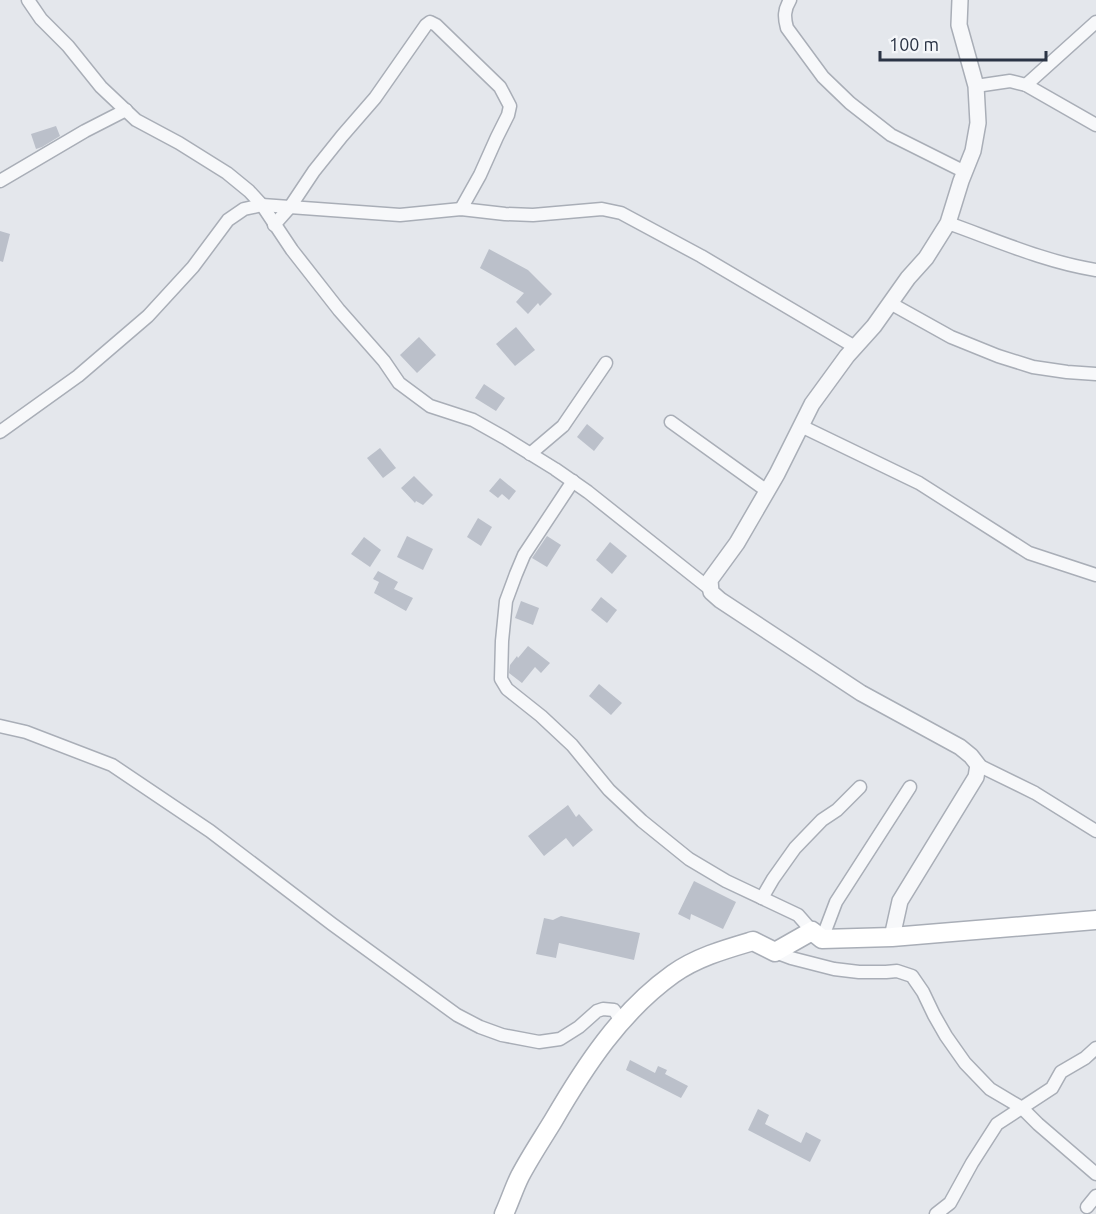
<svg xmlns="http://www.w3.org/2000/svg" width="1096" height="1214" font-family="Ubuntu,sans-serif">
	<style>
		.building { fill: #bbc0ca }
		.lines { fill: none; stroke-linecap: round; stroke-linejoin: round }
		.minor-casing { stroke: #a9aeb7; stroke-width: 15 }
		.tertiary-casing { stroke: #a9aeb7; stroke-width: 18 }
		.secondary-casing { stroke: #a9aeb7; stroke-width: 21 }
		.minor { stroke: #f7f8fa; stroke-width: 12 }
		.tertiary { stroke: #f7f8fa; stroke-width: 15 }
		.secondary { stroke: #fff; stroke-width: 18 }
	</style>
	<rect width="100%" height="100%" fill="#e4e7ec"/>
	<g class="building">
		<polygon points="56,126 60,136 42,147 36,149 31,134"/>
		<polygon points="0,231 10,234 3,262 0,261"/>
		<polygon points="489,249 528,270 552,294 540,306 538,303 528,314 516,302 524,293 480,268"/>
		<polygon points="516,327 535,350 515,366 496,344"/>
		<polygon points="419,337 436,355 417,373 400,355"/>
		<polygon points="484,384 505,398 496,411 475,398"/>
		<polygon points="587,424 604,438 594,451 577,437"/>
		<polygon points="380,448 396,468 383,478 367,458"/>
		<polygon points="414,476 433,495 423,505 416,501 415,503 401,488"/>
		<polygon points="500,478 516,491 509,500 502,494 498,498 489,491"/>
		<polygon points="478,518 492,527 481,546 467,537"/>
		<polygon points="407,536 433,549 423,570 397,557"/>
		<polygon points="547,536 561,545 547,567 532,558"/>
		<polygon points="364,537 381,550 370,567 351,554"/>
		<polygon points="610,542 627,556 612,574 596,560"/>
		<polygon points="378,571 398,582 394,589 413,598 406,611 374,593 379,582 373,579"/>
		<polygon points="601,597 617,610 607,623 591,610"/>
		<polygon points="521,601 539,608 533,625 515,618"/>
		<polygon points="528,646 550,663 541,673 535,667 522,683 509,673 510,665 517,656 518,658"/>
		<polygon points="599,684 622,703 611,715 589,696"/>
		<polygon points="568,805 576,817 579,814 593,830 573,847 566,838 544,856 528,836"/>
		<polygon points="694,881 736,902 723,929 691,914 690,920 678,914"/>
		<polygon points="561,916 640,933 634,960 559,943 556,958 536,954 544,918 553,920"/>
		<polygon points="630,1060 655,1073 658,1066 667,1070 665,1074 688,1086 681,1098 626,1070"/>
		<polygon points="758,1109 769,1115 765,1124 801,1143 806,1132 821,1140 810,1162 748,1130"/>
	</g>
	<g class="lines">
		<g class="minor-casing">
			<g id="minor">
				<polyline points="28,0 41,19 68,46 101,87 136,120 179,143 227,173 249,191 262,205 292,250 339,310 384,361 399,383 430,406 473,420 505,438 555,469 588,492 710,589"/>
				<path d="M790,0C784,10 784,17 787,28L823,77L850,103L891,135L965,172"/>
				<polyline points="1026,85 1096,22"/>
				<polyline points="976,86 1010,81 1026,85 1096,125"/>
				<polyline points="0,181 85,131 126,110"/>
				<path d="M948,223C996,240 1045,262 1096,270"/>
				<polyline points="274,225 290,207 314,171 342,136 375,98 426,25 430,22 436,25 500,87 510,106 508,115 497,137 480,175 461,209"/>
				<polyline points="890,303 951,337 998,356 1033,367 1067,372 1096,374"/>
				<polyline points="671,422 767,491"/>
				<polyline points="801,426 919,483 1029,553 1096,575"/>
				<polyline points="0,432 78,376 148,316 193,267 228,220 244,209 262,205 400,215 461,209 505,214 533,215 602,209 621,213 701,256 855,347"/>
				<polyline points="530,454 563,426 606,363"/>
				<polyline points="573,481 524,555 516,574 506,601 502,641 501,679 507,689 541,716 572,745 609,790 642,821 689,859 726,881 798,915 812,931"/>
				<polyline points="0,726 26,732 112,765 210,831 332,924 457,1015 480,1027 502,1035 539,1042 560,1039 579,1027 597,1011 603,1009 614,1010 621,1021"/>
				<polyline points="978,765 1035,793 1096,831"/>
				<polyline points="762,898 773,879 795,848 822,820 837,810 860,787"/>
				<polyline points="822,939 836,902 910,787"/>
				<polyline points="775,952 791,958 834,969 859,972 886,972 897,971 912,976 923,992 934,1015 946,1036 965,1063 990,1089 1022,1108 1038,1124 1096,1174"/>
				<polyline points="1087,1207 1096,1196"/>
				<polyline points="936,1214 950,1203 972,1163 997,1124 1052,1088 1061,1072 1085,1058 1096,1048"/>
			</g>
		</g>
		<g class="tertiary-casing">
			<polyline id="tertiary" points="892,937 900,901 976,777 978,765 971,756 960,747 861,693 720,600 711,592 710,580 737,543 777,474 812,404 847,356 874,326 908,278 926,258 948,223 961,181 973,151 978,123 976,86 959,25 960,0"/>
		</g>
		<g class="secondary-casing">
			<path id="secondary" d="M504,1214C510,1201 514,1188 520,1176C530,1157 542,1139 553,1121C585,1066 620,1012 673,974C697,957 726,949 753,941L775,952L812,931L822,939L892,937L1096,920"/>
		</g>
		<use href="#minor" class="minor"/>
		<use href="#tertiary" class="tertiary"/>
		<use href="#secondary" class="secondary"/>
	</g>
	<path d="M880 51v9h166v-9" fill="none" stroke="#2b3445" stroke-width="3"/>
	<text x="889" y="51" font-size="18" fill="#2b3445" stroke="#f4f6f9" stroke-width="4.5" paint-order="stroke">100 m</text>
</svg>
